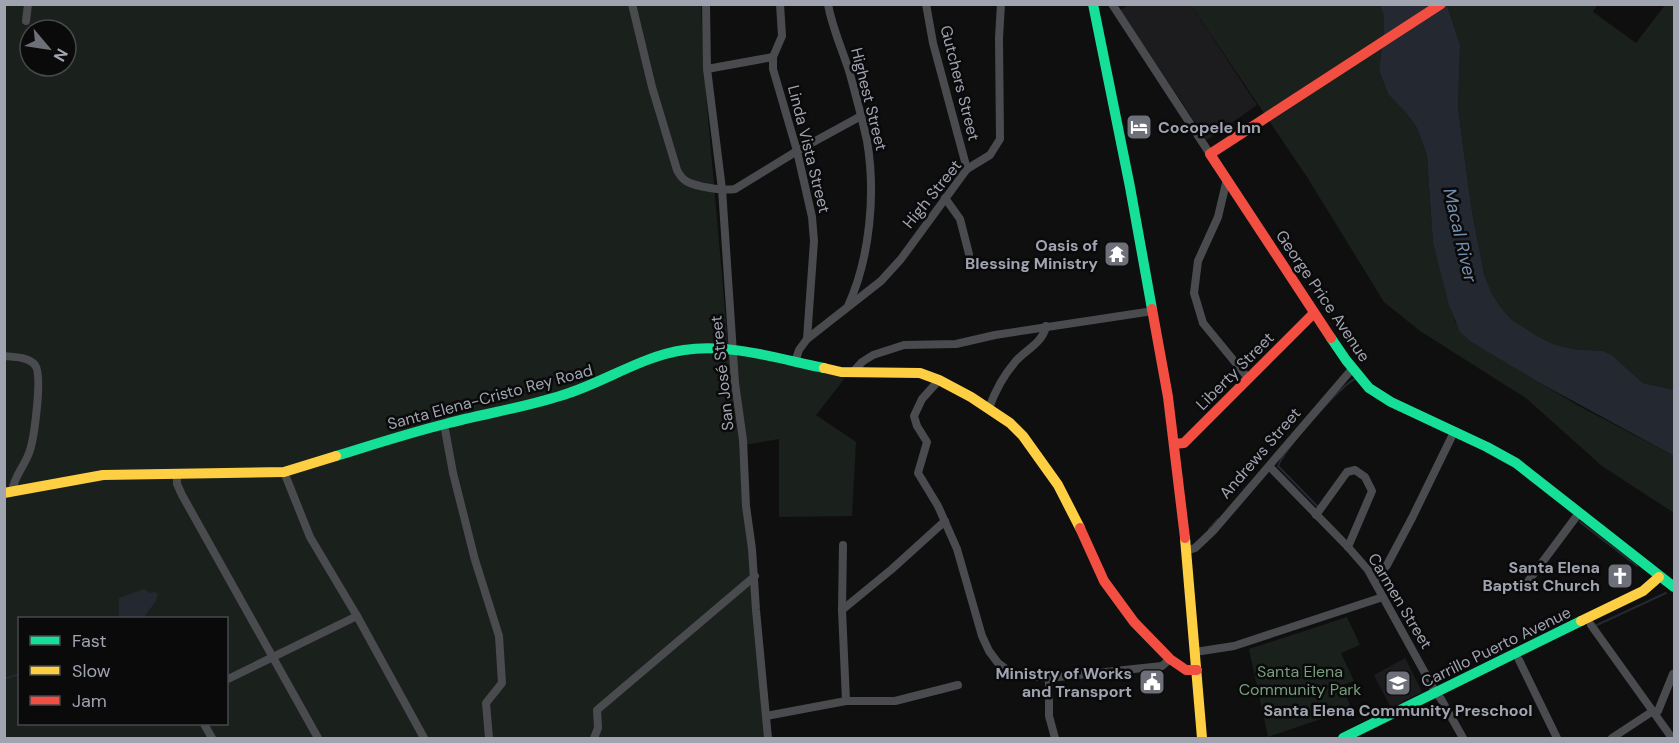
<svg xmlns="http://www.w3.org/2000/svg" width="1679" height="743" font-family="'DM Sans',sans-serif">
	<style>
		.built { fill: #1c1c1e }
		.green { fill: #1a201b; fill-rule: evenodd }
		.water { fill: #242931 }
		.lines { fill: none; stroke-linecap: round; stroke-linejoin: round }
		.stream { stroke: #242931; stroke-width: 2 }
		.street { stroke: #4a4b4f; stroke-width: 8 }
		.fast { stroke: #16e098; stroke-width: 10 }
		.slow { stroke: #ffcf43; stroke-width: 10 }
		.jam { stroke: #f24e42; stroke-width: 10 }
		.labels { text-anchor: middle; dominant-baseline: central; stroke-width: 5; stroke-linejoin: round; paint-order: stroke }
		.street-label { font-size: 16px; fill: #a0a4b1; stroke: #0a0a0b }
		.poi-label { font-size: 16px; font-weight: bold; fill: #a0a4b1; stroke: #0a0a0b; text-anchor: end }
		.park-label { font-size: 16px; fill: #779d7d; stroke: #0a0a0b }
		.water-label { font-size: 18px; font-style: italic; fill: #768ead; stroke: #0a0a0b }
	</style>
	<rect width="100%" height="100%" fill="#0f0f10"/>
	<g class="built">
		<polygon points="1129,5 1191,5 1257,105 1207,140 1120,10"/>
		<polygon points="1405,658 1422,692 1391,708 1374,675"/>
	</g>
	<g class="green">
		<path d="M4,5H701L704,72L729,355L753,356L845,378L816,415L856,442L852,516L779,517V439L739,446L765,738H5ZM30,30H66V66H30ZM20,618H226V724H20Z"/>
		<polygon points="1191,5 1380,5 1384,17 1384,29 1379,70 1388,94 1407,114 1417,128 1427,156 1433,243 1455,322 1471,342 1579,406 1674,456 1674,513 1602,466 1527,399 1420,331 1384,302 1307,177"/>
		<polygon points="1447,5 1597,5 1593,12 1636,43 1665,5 1674,5 1674,390 1643,383 1613,356 1603,351 1572,349 1553,344 1539,337 1512,320 1501,308 1491,292 1484,274 1471,206 1458,108 1460,45"/>
		<polygon points="1347,617 1360,645 1341,653 1354,681 1343,685 1351,709 1268,737 1249,649"/>
	</g>
	<g class="water">
		<polygon points="1380,5 1447,5 1460,45 1458,108 1471,206 1484,274 1491,292 1501,308 1512,320 1539,337 1553,344 1572,349 1603,351 1613,356 1643,383 1674,390 1674,456 1540,383 1471,342 1460,332 1449,305 1433,243 1427,156 1417,128 1407,114 1388,94 1379,70 1384,29 1384,17"/>
		<path d="M144,589L150,593L154,592L158,594C156,605 148,609 144,618H121L119,615V598Z"/>
	</g>
	<g class="lines">
		<g class="stream">
			<path d="M1318,507L1278,466C1284,450 1342,383 1357,378"/>
			<polyline points="1580,522 1637,566"/>
			<polyline points="1209,529 1218,519"/>
			<polyline points="1597,625 1666,593"/>
			<polyline points="4,679 20,674"/>
		</g>
		<g class="street">
			<path d="M632,4L652,87L677,170C679,174 681,178 686,181C696,187 724,191 735,189L797,151L861,116"/>
			<polyline points="706,4 707,69 722,189 735,383 743,440 746,506 752,549 756,610 768,738"/>
			<polyline points="780,4 782,36 773,57 773,69 797,151 812,217 814,241 807,339"/>
			<path d="M828,4C832,28 843,51 850,74C856,96 862,118 867,141C876,193 870,258 848,306"/>
			<polyline points="926,4 933,43 967,169"/>
			<polyline points="1112,4 1210,154"/>
			<polyline points="26,21 28,4"/>
			<polyline points="707,69 773,57"/>
			<polyline points="1227,179 1218,217 1198,261 1194,293 1203,323 1248,378"/>
			<polyline points="945,198 960,219 969,254"/>
			<path d="M4,356C14,357 29,357 35,365C43,375 34,440 29,453C24,467 14,476 12,492"/>
			<polyline points="795,362 799,350 807,339 881,281 901,259 967,169 990,155 1000,139 999,38 1001,4"/>
			<polyline points="853,372 862,362 873,355 904,345 956,344 995,335 1153,311"/>
			<polyline points="939,380 922,399 914,416 917,426 927,442 918,473 938,506 957,549 982,636 989,651 998,663 1010,672 1021,675 1049,678 1162,666 1170,659"/>
			<path d="M989,408C995,391 1003,376 1015,362C1025,350 1043,343 1046,326"/>
			<polyline points="444,424 453,473 475,560 499,636 502,683 486,703 489,738"/>
			<polyline points="1269,466 1348,547 1368,570 1436,693 1441,699 1463,738"/>
			<polyline points="284,472 310,537 357,616 424,738"/>
			<polyline points="177,473 177,484 182,495 318,738"/>
			<polyline points="1316,515 1347,472 1355,470 1365,477 1372,491 1348,547"/>
			<polyline points="843,545 842,610 846,701"/>
			<polyline points="1186,551 1195,548 1214,530 1352,369"/>
			<polyline points="1375,582 1387,565 1412,518 1454,432"/>
			<polyline points="1526,584 1579,513"/>
			<polyline points="842,610 892,569 945,521"/>
			<polyline points="1591,625 1672,738"/>
			<polyline points="1195,652 1234,646 1383,597"/>
			<polyline points="1519,660 1557,738"/>
			<polyline points="1049,678 1049,716 1055,738"/>
			<polyline points="226,680 357,616"/>
			<polyline points="1655,714 1658,711 1673,674"/>
			<polyline points="766,716 846,701 895,701 958,685"/>
			<polyline points="204,724 212,738"/>
			<polyline points="594,738 598,728 597,710 755,576"/>
			<polyline points="1612,738 1653,711"/>
		</g>
		<g class="fast">
			<polyline points="1093,4 1130,187 1152,309"/>
			<polyline points="1331,338 1346,360 1369,388 1391,402 1487,447 1516,463 1674,587"/>
			<path d="M336,456C372,445 409,433 445,424C486,413 529,407 569,393C608,380 643,356 684,350C730,343 779,359 824,368"/>
			<polyline points="1343,738 1581,621"/>
		</g>
		<g class="slow">
			<polyline points="824,368 841,372 920,373 939,380 971,397 1010,423 1023,436 1058,485 1080,528"/>
			<polyline points="4,493 103,475 284,472 336,456"/>
			<polyline points="1185,538 1202,738"/>
			<polyline points="1581,621 1643,591 1659,577"/>
		</g>
		<g class="jam">
			<polyline points="1152,309 1168,397 1185,538"/>
			<polyline points="1331,338 1210,154 1441,4"/>
			<polyline points="1174,444 1184,443 1314,313"/>
			<polyline points="1080,528 1104,581 1134,622 1170,659 1186,670 1197,670"/>
		</g>
	</g>
	<defs>
		<g id="hotel-square" transform="scale(1.35)"><rect x="-9" y="-9" width="18" height="18" rx="4" fill="#6d7079" stroke="#0a0a0b"/><path d="M-6-4.5h1.5V1H6V5H4.5V3h-9V5H-6ZM-4 0a1.8 1.8 0 1 1 3.6 0ZM.5 0V-2.5h3Q6-2.5 6 0Z" fill="#fff"/></g>
		<g id="temple-square" transform="scale(1.35)"><rect x="-9" y="-9" width="18" height="18" rx="4" fill="#6d7079" stroke="#0a0a0b"/><path d="M0-6L5-2H3V0L6.5 2.5H4V6H1.5V3h-3V6H-4V2.5H-6.5L-3 0V-2H-5Z" fill="#fff"/></g>
		<g id="church-square" transform="scale(1.35)"><rect x="-9" y="-9" width="18" height="18" rx="4" fill="#6d7079" stroke="#0a0a0b"/><path d="M-1.2-6h2.4v3.5h3.3v2.4h-3.3V6h-2.4V-.1h-3.3v-2.4h3.3Z" fill="#fff"/></g>
		<g id="civic-square" transform="scale(1.35)"><rect x="-9" y="-9" width="18" height="18" rx="4" fill="#6d7079" stroke="#0a0a0b"/><path d="M-.6-6.5H3V-4.5H.6V-3L4-1V1h2V6H-6V1h2V-1L-.6-3ZM-1.2 2.5V6h2.4V2.5Z" fill="#fff"/></g>
		<g id="school-square" transform="scale(1.35)"><rect x="-9" y="-9" width="18" height="18" rx="4" fill="#6d7079" stroke="#0a0a0b"/><path d="M0-5L7-2L0 1L-7-2ZM-4 1L0 2.5L4 1V4Q0 6-4 4Z" fill="#fff"/></g>
	</defs>
	<g fill-rule="evenodd">
		<use href="#hotel-square" x="1139" y="127"/>
		<use href="#temple-square" x="1117" y="254"/>
		<use href="#church-square" x="1620" y="576"/>
		<use href="#civic-square" x="1152" y="682"/>
		<use href="#school-square" x="1398" y="683"/>
	</g>
	<g class="labels">
		<g class="street-label">
			<text transform="translate(960 83) rotate(76)">Gutchers Street</text>
			<text transform="translate(869 99) rotate(76)">Highest Street</text>
			<text transform="translate(809 149) rotate(76)">Linda Vista Street</text>
			<text transform="translate(932 194) rotate(-51)">High Street</text>
			<text transform="translate(1323 296) rotate(56)">George Price Avenue</text>
			<text transform="translate(1235 371) rotate(-45)">Liberty Street</text>
			<text transform="translate(722 373) rotate(-96)">San José Street</text>
			<text transform="translate(490 397) rotate(-15)">Santa Elena-Cristo Rey Road</text>
			<text transform="translate(1260 453) rotate(-49)">Andrews Street</text>
			<text transform="translate(1400 601) rotate(59)">Carmen Street</text>
			<text transform="translate(1496 647) rotate(-26)">Carrillo Puerto Avenue</text>
		</g>
		<g class="poi-label">
			<text x="1158" y="127" text-anchor="start">Cocopele Inn</text>
			<text x="1098" y="245">Oasis of<tspan x="1098" dy="18">Blessing Ministry</tspan></text>
			<text x="1600" y="567">Santa Elena<tspan x="1600" dy="18">Baptist Church</tspan></text>
			<text x="1132" y="673">Ministry of Works<tspan x="1132" dy="18">and Transport</tspan></text>
			<text x="1398" y="710" text-anchor="middle">Santa Elena Community Preschool</text>
		</g>
		<g class="park-label">
			<text x="1300" y="671">Santa Elena<tspan x="1300" dy="18">Community Park</tspan></text>
		</g>
		<g class="water-label">
			<text transform="translate(1460 235) rotate(77)">Macal River</text>
		</g>
	</g>
	<rect width="1679" height="743" fill="none" stroke="#a0a4b1" stroke-width="12"/>
	<rect x="18" y="617" width="210" height="108" fill="#0a0a0b" stroke="#46484d" stroke-width="1.5"/>
	<rect x="30" y="636" width="30" height="9" fill="#16e098" stroke="#46484d" stroke-width="1.5"/>
	<text x="72" y="647" font-size="18" fill="#a0a4b1">Fast</text>
	<rect x="30" y="666" width="30" height="9" fill="#ffcf43" stroke="#46484d" stroke-width="1.5"/>
	<text x="72" y="677" font-size="18" fill="#a0a4b1">Slow</text>
	<rect x="30" y="696" width="30" height="9" fill="#f24e42" stroke="#46484d" stroke-width="1.5"/>
	<text x="72" y="707" font-size="18" fill="#a0a4b1">Jam</text>
	<g transform="translate(48 48) rotate(119)"><circle r="28" fill="#0a0a0b" stroke="#46484d" stroke-width="1.5"/>
	<path d="M0-4.5L10 22L0 15L-10 22Z" fill="#6d7079"/>
	<text y="-9" font-size="16" font-weight="bold" text-anchor="middle" fill="#a0a4b1">N</text>
	</g>
</svg>
